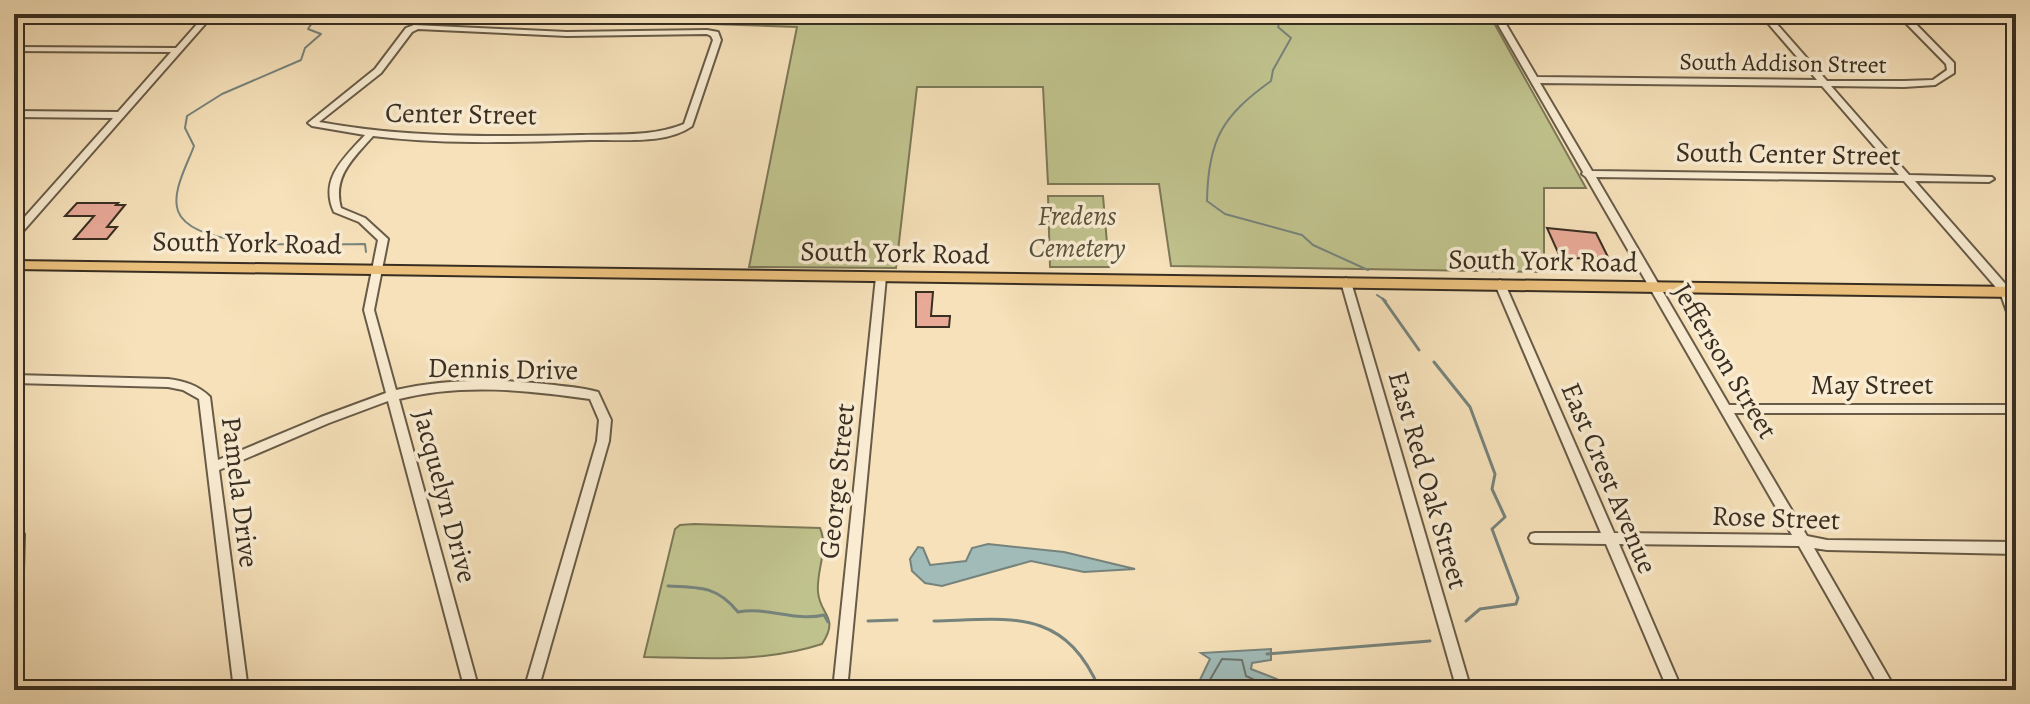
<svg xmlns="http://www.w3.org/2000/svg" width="2030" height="704" font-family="Alegreya,serif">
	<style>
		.green { fill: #c0c28d; stroke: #7c7857; stroke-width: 2 }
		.water { fill: #a0bbb8; stroke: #76837c; stroke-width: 2 }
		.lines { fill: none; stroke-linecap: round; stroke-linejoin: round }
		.shore { stroke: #6c746c; stroke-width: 2 }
		.stream-far1 { stroke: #76837c; stroke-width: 2 }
		.stream { stroke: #76837c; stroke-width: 3 }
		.building { fill: #e8a997; stroke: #382e21; stroke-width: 2 }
		.minor-casing { stroke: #685b47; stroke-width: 4 }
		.major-casing { stroke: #382e21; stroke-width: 4 }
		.minor { fill: #f9ecd2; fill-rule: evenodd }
		.major { fill: #ebc07d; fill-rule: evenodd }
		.labels { text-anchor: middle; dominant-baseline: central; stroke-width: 7; stroke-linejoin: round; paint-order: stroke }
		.far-street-label { font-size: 24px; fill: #382e21; stroke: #f9ecd2 }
		.street-label { font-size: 28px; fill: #382e21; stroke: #f9ecd2 }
		.park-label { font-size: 28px; font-style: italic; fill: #5a533c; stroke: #f9ecd2 }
	</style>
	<rect width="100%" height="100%" fill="#f6e1ba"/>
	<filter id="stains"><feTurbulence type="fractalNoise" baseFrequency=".0025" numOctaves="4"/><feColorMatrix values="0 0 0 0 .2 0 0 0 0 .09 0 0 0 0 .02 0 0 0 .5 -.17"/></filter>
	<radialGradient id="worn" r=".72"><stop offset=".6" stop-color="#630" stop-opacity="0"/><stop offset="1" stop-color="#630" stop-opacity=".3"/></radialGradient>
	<g class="green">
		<polygon points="715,14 1489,14 1586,188 1544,188 1544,272 1171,266 1159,184 1048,184 1043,87 917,87 896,268 749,267 797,27 712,24"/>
		<polygon points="1048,196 1103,196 1109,267 1050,267"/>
		<path d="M694,524L820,528C829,550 816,570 818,592C820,616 840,616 822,644C764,663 704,658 644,657L675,529L680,525Z"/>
	</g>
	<g class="water">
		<polygon points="988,544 1064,552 1135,569 1084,572 1031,561 942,586 925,583 912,571 910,559 918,547 923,548 930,565 966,561 972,548"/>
		<polygon points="1271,649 1271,660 1252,663 1251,669 1277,679 1289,690 1195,690 1210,659 1201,653"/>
	</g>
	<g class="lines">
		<polyline class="shore" points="1204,690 1222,659 1242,660 1246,676 1277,690"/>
		<g class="stream-far1">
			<path d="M318,14L308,29L321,34L305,48L301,60L222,94L187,116L185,128L194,146C188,163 171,192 178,211C193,253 327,244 365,244L366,252"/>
			<path d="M1282,14L1278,27L1291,38L1273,70L1271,81C1222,116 1208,140 1207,201L1225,214L1302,235L1313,245L1368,270"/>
			<polyline points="1377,295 1386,301"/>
		</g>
		<g class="stream">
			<polyline points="1383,299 1419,350"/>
			<polyline points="1434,362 1470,407 1495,474 1492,489 1505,517 1492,529 1518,598 1516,604 1480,609 1466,621"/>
			<path d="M668,586C699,587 717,586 738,612C767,606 794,622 824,615L828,622"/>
			<polyline points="868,621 897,620"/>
			<path d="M934,621C1012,619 1064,607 1100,690"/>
			<polyline points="1267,654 1430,641"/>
		</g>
	</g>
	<g class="building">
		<polygon points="77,203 118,203 116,205 125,205 107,227 117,227 107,239 74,239 94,216 65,216"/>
		<polygon points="1547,228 1596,233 1608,257 1561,259"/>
		<polygon points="916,292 933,292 931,316 950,316 949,327 916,327"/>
	</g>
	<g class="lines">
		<g class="minor-casing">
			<g id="minor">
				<polygon points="14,14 197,14 199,16 195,18 14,17"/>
				<polygon points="206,14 214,14 18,237 14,238 14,229 113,118 14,117 14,111 118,112 171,52 14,51 14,47 176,48"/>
				<path d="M1492,14H1500L1537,77L1817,80L1760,14H1768L1827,81H1904L1933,80L1947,70L1946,64L1897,14H1906L1954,63V73L1935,85L1904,87L1831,86L1909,175L1992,177L1994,179L1989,182L1915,181L2009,288L2016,308V327L2011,323L2000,292L1904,181L1596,177L1729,405H2016V413H1734L1807,536L1827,540L2016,542V554L1827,550L1814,548L1896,690H1881L1799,546L1619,544L1682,690H1668L1606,544L1535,543L1531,542L1529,538L1531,534L1535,533H1601L1495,284L1500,280L1505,284L1614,533L1792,535L1586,177L1582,174L1583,172ZM1540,83L1822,86L1899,175L1592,171Z"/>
				<path d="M414,25L567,32L707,30L718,32L721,40L692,126C665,145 622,139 590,140C518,142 445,145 373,136C354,158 332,176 341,208L365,218L388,239L374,310L396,390C448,378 502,379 554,385C569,387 584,388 598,392L611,420L609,441L538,690H524L597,441L599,420L590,399C527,390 461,383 399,399L479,690H465L388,401L329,423L219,470L248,690H234L199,399L183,390L168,387L14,383V375L168,379C184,381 198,385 210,397L218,460L321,417L386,393L364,310L378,240L359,222L334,212C319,179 344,158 365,135L312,126L308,123L375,69L406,28ZM418,29L567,36L707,34L711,36L713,40L684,124C652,137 616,134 581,135C493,137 406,138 319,122L381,73L412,32Z"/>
				<polygon points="881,273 886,277 847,690 833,690 876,277"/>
				<polygon points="1346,278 1351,282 1471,690 1457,690 1341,282"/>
				<polygon points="14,524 18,525 24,534 21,646 19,650 14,652"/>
			</g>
		</g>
		<g class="major-casing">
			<polygon id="major" points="14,261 2016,287 2016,297 14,269"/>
		</g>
		<use href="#minor" class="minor"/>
		<use href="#major" class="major"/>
	</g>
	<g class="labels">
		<g class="far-street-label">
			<text transform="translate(1783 63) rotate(1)">South Addison Street</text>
		</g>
		<g class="street-label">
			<text transform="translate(461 114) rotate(1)">Center Street</text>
			<text transform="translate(1788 154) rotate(1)">South Center Street</text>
			<text transform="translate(247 243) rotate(1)">South York Road</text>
			<text transform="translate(895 253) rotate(1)">South York Road</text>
			<text transform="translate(1543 261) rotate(1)">South York Road</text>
			<text transform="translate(1725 361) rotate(59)">Jefferson Street</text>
			<text transform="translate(503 369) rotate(1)">Dennis Drive</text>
			<text x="1872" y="385">May Street</text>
			<text transform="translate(1609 478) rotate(67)">East Crest Avenue</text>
			<text transform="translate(1428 480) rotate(74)">East Red Oak Street</text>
			<text transform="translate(837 481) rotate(-84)">George Street</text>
			<text transform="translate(240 492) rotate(83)">Pamela Drive</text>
			<text transform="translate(445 496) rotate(75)">Jacquelyn Drive</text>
			<text transform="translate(1776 518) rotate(2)">Rose Street</text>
		</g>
		<g class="park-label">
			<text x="1077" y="216">Fredens<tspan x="1077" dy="32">Cemetery</tspan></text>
		</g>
	</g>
	<rect width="2030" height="704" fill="none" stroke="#f6e1ba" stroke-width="48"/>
	<rect x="16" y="16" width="1998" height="672" fill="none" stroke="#382e21" stroke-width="4"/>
	<rect x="24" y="24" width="1982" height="656" fill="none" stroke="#382e21" stroke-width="2"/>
	<rect width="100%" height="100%" filter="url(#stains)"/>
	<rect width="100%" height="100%" fill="url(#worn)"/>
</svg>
